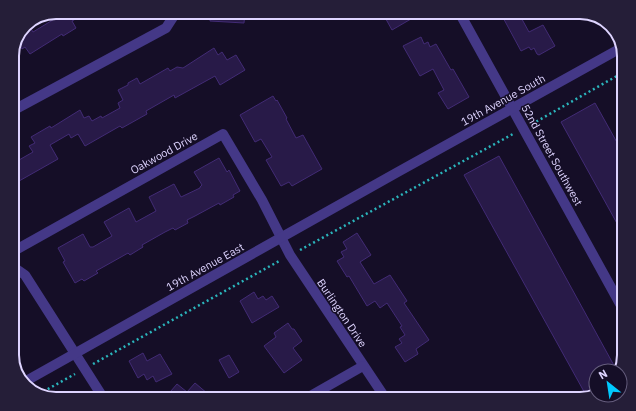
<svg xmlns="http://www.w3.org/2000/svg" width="636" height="411" font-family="'IBM Plex Sans',sans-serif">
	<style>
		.building { fill: #281a48; stroke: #422b75 }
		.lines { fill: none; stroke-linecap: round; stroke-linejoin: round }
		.path { stroke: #2bb5bc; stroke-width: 2.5; stroke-dasharray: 2 3; stroke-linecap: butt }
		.minor { stroke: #443887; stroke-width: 10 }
		.tertiary { stroke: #443887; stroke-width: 10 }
		.labels { text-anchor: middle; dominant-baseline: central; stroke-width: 3; stroke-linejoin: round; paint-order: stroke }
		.street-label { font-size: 11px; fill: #ded4ff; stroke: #150e27 }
		.rim { fill: none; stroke: #ded4ff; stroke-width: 2 }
	</style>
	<rect width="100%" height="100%" fill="#150e27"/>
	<g class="building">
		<polygon points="56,12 88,12 72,21 76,28 63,36 62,34 30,54 25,47 22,49 18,41 25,25 28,24 33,32 56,18 54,13"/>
		<polygon points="210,12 245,12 244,23 210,21"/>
		<polygon points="382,12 423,12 392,30"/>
		<polygon points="500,12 518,12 529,32 543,25 555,46 539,55 537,54 534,48 531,50 529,47 521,51"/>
		<polygon points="421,37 424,44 428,42 430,47 436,44 451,70 453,69 469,97 448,109 438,93 444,90 433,69 420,76 403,46"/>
		<polygon points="214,48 218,55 222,52 227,60 236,55 245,70 220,85 215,76 175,98 174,95 146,111 147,114 122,128 120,126 85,146 78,134 71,138 69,134 50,145 58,159 12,185 12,164 33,152 29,146 35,143 31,137 50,126 51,128 80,110 84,118 89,116 92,121 101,116 102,118 120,108 118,103 123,100 118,90 128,85 128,83 137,78 140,84 168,68 170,71 177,67 183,68"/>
		<polygon points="273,96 276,101 277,100 287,118 286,119 296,138 303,135 322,169 292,186 289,182 281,186 266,160 272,157 261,139 255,142 240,115"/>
		<polygon points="595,103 624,155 624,236 561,122"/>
		<polygon points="499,156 617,371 596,371 596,395 587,397 464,175"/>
		<polygon points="219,158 227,172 229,170 240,191 233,195 234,197 220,205 219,203 195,216 187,220 188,223 175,230 173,228 165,232 142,245 143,247 130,255 128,253 121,257 96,271 98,273 84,281 82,279 75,283 63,262 65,261 58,248 83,234 90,247 93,247 112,236 104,222 129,208 136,222 156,211 149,197 174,184 181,197 200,188 200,187 202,185 194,172"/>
		<polygon points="357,233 371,255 360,262 374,284 390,275 407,301 404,303 429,340 416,349 418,354 405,362 395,347 402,343 399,339 405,335 400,327 402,326 387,303 380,308 375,301 367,306 349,276 347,277 337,261 344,257 341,252 347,249 343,242"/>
		<polygon points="254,292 258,299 263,296 266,300 272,296 279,307 252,323 240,301"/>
		<polygon points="288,323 292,329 294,329 302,341 293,348 302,360 284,373 264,346 276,337 274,333"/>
		<polygon points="143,353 147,361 160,354 172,374 156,382 153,376 147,380 144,374 138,378 129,361"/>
		<polygon points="229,355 239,372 229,378 219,360"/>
		<polygon points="195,383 214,399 164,399 177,384 187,392"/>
	</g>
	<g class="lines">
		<g class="path">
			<polyline points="532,124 624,72"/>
			<polyline points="300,250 513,134"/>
			<polyline points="93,364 281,260"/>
			<polyline points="39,394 75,374"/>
		</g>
		<g class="minor">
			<polyline points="459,12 624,311"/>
			<polyline points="12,111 166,28 175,14 175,12"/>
			<polyline points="12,252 223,134 262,200 290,255 386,399"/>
			<polyline points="12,266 25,275 104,399"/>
			<polyline points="305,399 363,366"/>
		</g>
		<polyline class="tertiary" points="26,381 396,173 621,48"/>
	</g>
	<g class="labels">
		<g class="street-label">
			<text transform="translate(503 100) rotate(-29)">19th Avenue South</text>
			<text transform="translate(164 153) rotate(-29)">Oakwood Drive</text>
			<text transform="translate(552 155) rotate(61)">52nd Street Southwest</text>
			<text transform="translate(205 267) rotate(-29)">19th Avenue East</text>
			<text transform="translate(342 313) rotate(56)">Burlington Drive</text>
		</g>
	</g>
	<path d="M0 0H636V411H0ZM56 19H580A37 37 0 0 1 617 56V355A37 37 0 0 1 580 392H56A37 37 0 0 1 19 355V56A37 37 0 0 1 56 19Z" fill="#251e38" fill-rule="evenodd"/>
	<path class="rim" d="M56 19H580A37 37 0 0 1 617 56V355A37 37 0 0 1 580 392H56A37 37 0 0 1 19 355V56A37 37 0 0 1 56 19Z"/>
	<g transform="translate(608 383) rotate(330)"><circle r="19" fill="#150e27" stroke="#655d7d"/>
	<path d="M0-3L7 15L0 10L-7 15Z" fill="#00c9ff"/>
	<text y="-6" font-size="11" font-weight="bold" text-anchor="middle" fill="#ded4ff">N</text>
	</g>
</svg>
